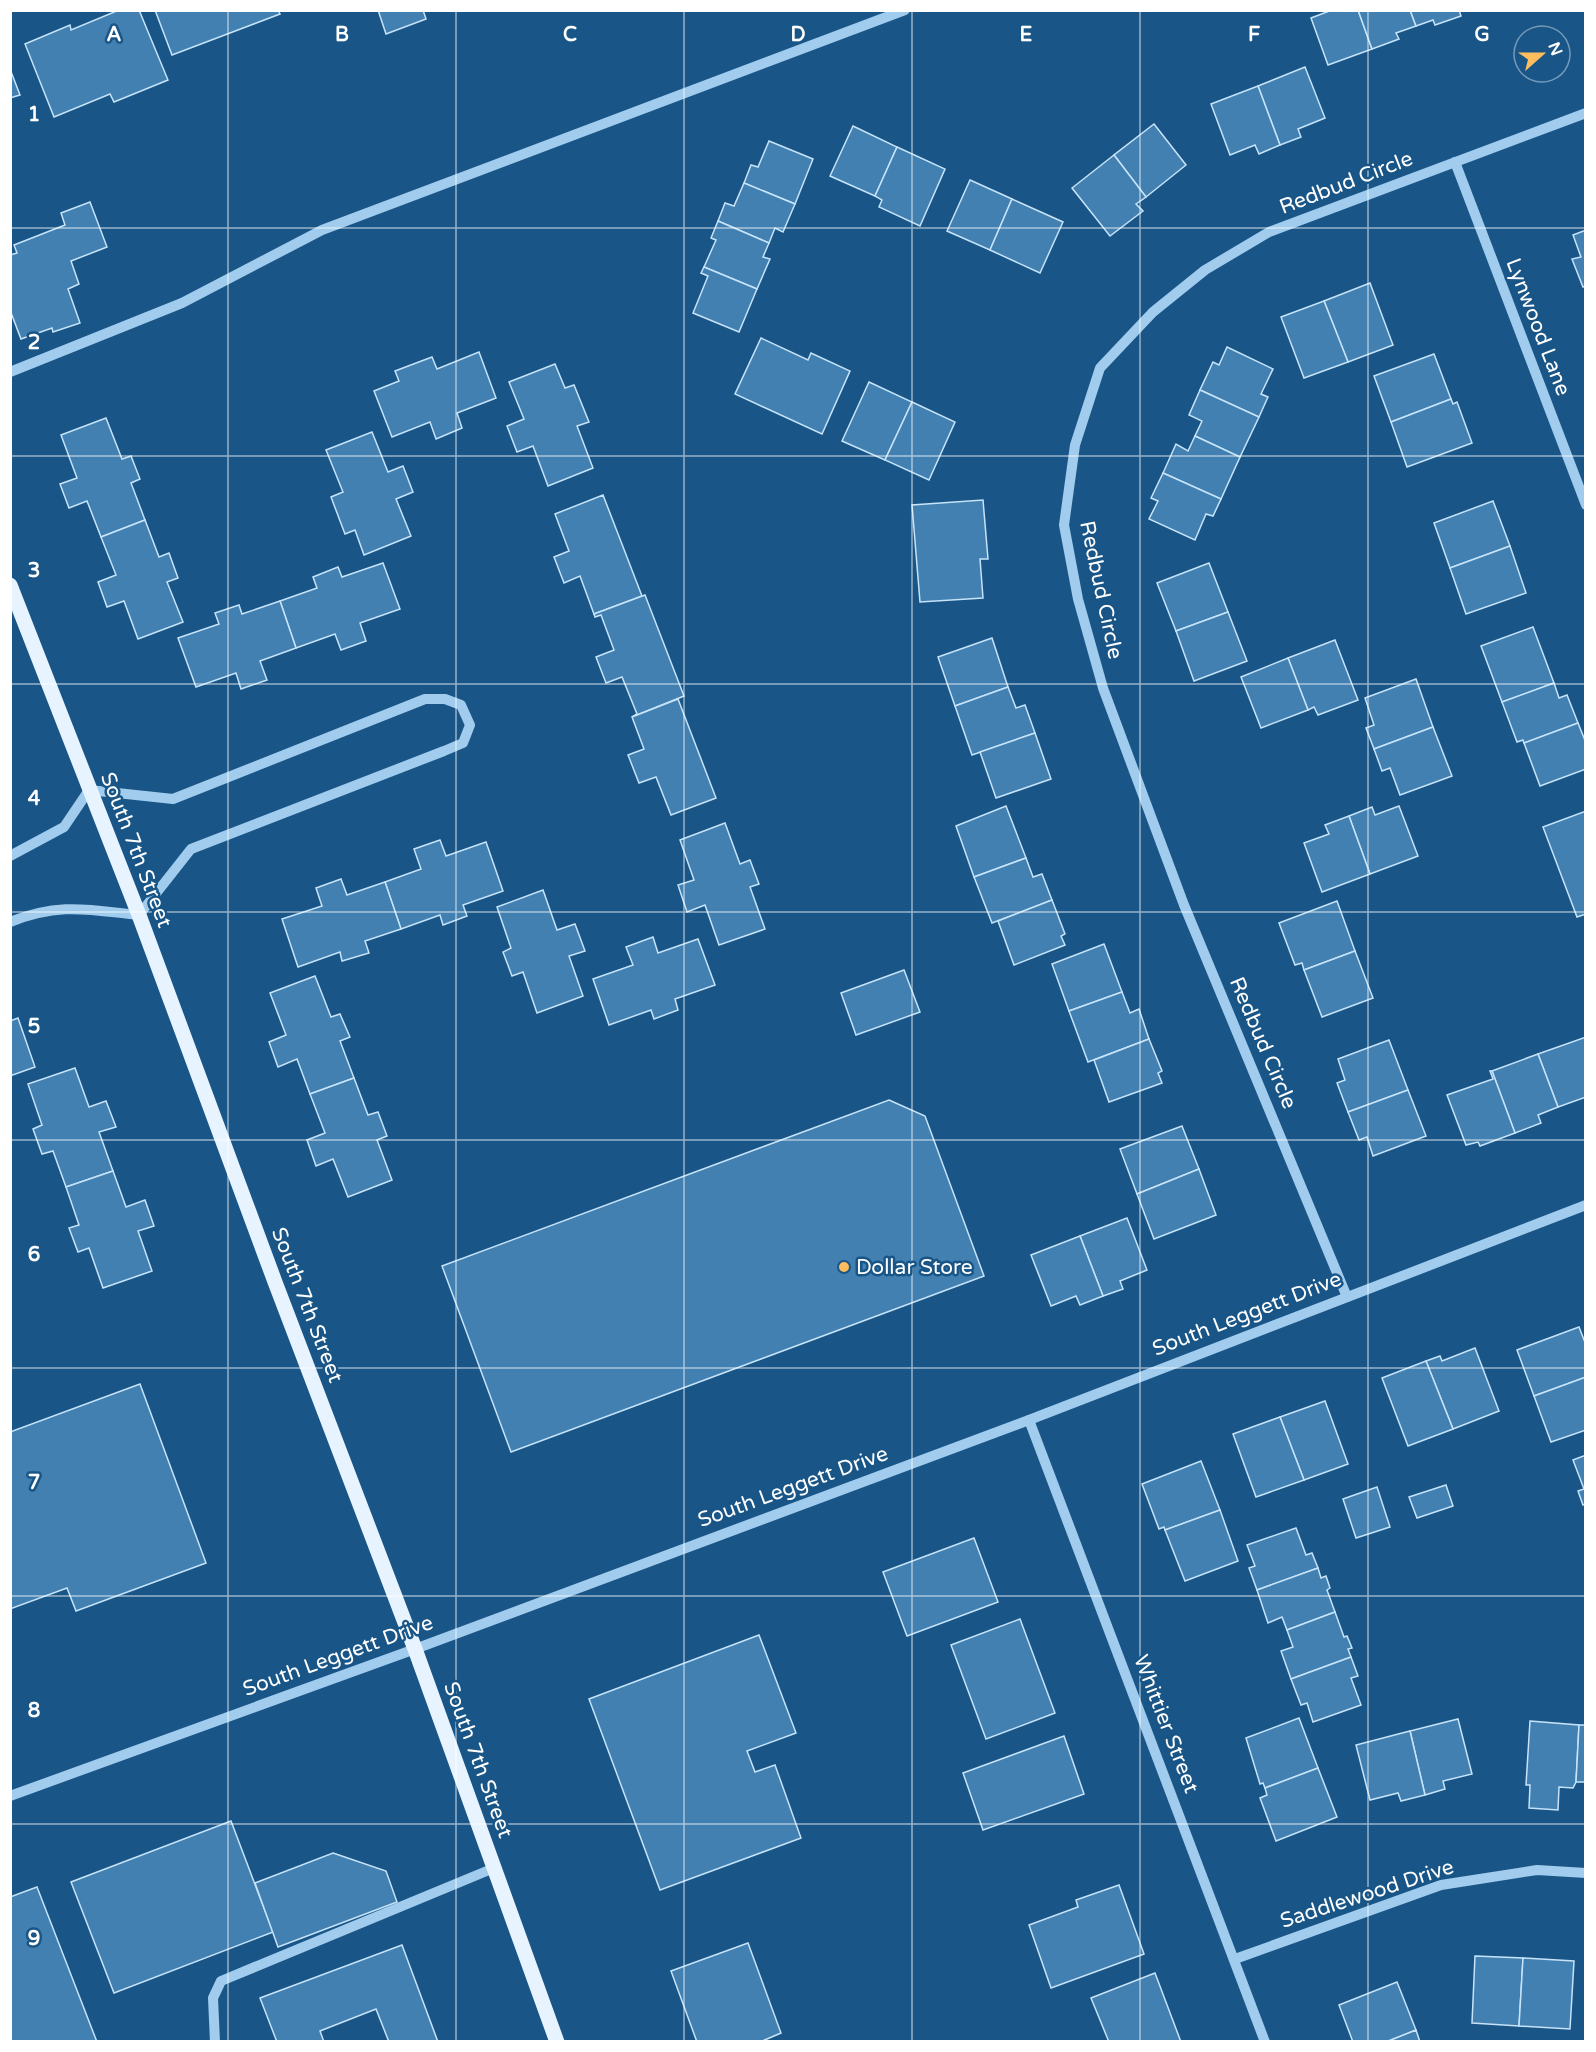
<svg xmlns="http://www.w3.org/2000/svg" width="1596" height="2052" font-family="'Varela Round',sans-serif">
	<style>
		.building { fill: #4280b1; stroke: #c6e3f9; stroke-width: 1.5 }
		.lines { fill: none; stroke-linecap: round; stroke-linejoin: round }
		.minor { stroke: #a1cced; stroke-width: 10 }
		.major { stroke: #e7f3ff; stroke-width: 15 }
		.grid { fill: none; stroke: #fff; stroke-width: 1.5; stroke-opacity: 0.55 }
		.poi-dot { fill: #ffbd5d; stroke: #195687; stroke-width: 2 }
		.labels { text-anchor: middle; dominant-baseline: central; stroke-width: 5; stroke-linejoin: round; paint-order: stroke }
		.street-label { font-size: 21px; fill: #fff; stroke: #195687 }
		.poi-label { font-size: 21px; fill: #fff; stroke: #195687; text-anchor: start }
		.grid-label { font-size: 20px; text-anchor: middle; font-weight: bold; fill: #fff; stroke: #195687; stroke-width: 5; stroke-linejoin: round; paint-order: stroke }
	</style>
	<rect width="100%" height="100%" fill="#195687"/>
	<g class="building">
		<polygon points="119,10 139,10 168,80 114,102 110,94 54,117 25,44 70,25 71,30"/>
		<polygon points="155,10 278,10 280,14 172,55"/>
		<polygon points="378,10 423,10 426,19 386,34"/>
		<polygon points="1332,10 1358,10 1372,49 1328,65 1311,18"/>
		<polygon points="1358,10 1410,10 1416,26 1396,33 1399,39 1372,49"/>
		<polygon points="1410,10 1459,10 1461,16 1435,25 1433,20 1416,26"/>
		<polygon points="1305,67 1325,118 1298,129 1301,137 1280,145 1258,86"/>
		<polygon points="10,69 20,95 10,98"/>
		<polygon points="1258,86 1280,145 1259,154 1255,145 1230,155 1211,104"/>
		<polygon points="1154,124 1186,165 1146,197 1114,155"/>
		<polygon points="853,126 897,147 875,196 830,176"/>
		<polygon points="769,141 813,159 795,204 744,183 751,165 758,167"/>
		<polygon points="897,147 945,169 920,226 879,207 882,200 875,196"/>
		<polygon points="1114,155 1146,197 1136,204 1143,211 1110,236 1072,188"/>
		<polygon points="970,180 1012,199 990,250 947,231"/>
		<polygon points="744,183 795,204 783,232 775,228 769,243 718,221 725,203 734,206"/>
		<polygon points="1012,199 1063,222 1040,273 990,250"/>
		<polygon points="90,202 107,247 71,261 79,284 68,289 80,323 53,332 52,328 21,339 10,310 10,255 17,253 14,245 65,225 61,213"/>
		<polygon points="718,221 769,243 763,257 770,259 757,289 704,267 716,240 711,238"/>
		<polygon points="1586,230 1586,286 1583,287 1572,259 1581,257 1573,235"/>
		<polygon points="704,267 757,289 739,332 693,313 708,276 701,273"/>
		<polygon points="1370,283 1393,345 1348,362 1324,301"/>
		<polygon points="1324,301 1348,362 1304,378 1281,317"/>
		<polygon points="761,338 808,360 811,353 850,371 822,434 735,394"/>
		<polygon points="1227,347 1273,369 1261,394 1268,397 1259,417 1200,390 1213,362 1219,365"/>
		<polygon points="479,352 496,398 457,413 462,428 436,439 430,422 392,437 374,391 399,381 395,371 432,357 437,369"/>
		<polygon points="1434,354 1451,399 1391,422 1374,376"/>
		<polygon points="555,364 565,388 574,385 589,422 577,426 593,468 548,486 533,446 517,452 507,426 524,419 509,382"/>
		<polygon points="869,382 912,402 885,460 842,441"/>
		<polygon points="1200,390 1259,417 1240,457 1195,436 1202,421 1189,415"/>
		<polygon points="1451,399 1453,404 1457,402 1472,443 1407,467 1391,422"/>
		<polygon points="912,402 955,422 929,480 885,460"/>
		<polygon points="106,418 122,459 131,456 140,479 131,483 145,520 101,537 87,501 69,508 60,484 77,478 61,435"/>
		<polygon points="372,432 388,472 403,466 413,492 396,499 411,536 364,555 355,530 345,534 331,497 343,492 326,450"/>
		<polygon points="1195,436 1240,457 1221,499 1163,473 1176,444 1188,451"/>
		<polygon points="1163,473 1221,499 1213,516 1206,514 1195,540 1149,519 1158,501 1151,498"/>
		<polygon points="603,495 642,596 594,614 580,576 564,583 554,557 569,551 555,514"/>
		<polygon points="983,500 988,559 980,559 983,598 920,602 912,505"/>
		<polygon points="1493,501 1510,546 1450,568 1434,523"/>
		<polygon points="145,520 159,557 169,553 178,578 167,582 183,622 138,639 124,601 107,607 98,582 116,575 101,537"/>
		<polygon points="1510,546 1526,593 1466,614 1450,568"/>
		<polygon points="383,563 400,609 360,623 366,641 341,650 335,634 296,648 280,601 317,588 313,577 338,567 342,577"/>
		<polygon points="1209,563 1228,612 1176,631 1157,583"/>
		<polygon points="645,595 684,696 632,717 637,714 622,677 606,683 596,657 614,650 601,615 595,617 594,614"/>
		<polygon points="280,601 296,648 260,661 267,680 241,689 236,673 196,687 178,638 219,624 215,613 239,605 242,614"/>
		<polygon points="1228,612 1247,661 1194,681 1176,631"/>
		<polygon points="1533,627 1554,683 1502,702 1481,646"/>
		<polygon points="992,638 1008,687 955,706 938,657"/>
		<polygon points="1335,640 1358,700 1318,715 1314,707 1308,710 1288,658"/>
		<polygon points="1288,658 1308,710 1261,728 1241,677"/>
		<polygon points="1416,679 1433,727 1374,749 1366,728 1374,725 1365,698"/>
		<polygon points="1554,683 1559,698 1567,695 1578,723 1524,743 1523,740 1517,742 1502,702"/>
		<polygon points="1008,687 1016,708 1025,705 1035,733 972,755 955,706"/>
		<polygon points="678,699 716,798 671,815 656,777 639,783 628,755 644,749 632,717"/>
		<polygon points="1578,723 1586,743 1586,769 1540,786 1524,743"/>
		<polygon points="1433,727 1452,776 1400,795 1390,768 1382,771 1374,749"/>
		<polygon points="1035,733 1051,779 996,798 980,752"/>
		<polygon points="1006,806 1026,858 974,877 956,826"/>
		<polygon points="1399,806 1418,856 1370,874 1349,816 1372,807 1375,815"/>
		<polygon points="1586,811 1586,914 1577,917 1543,827"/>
		<polygon points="1349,816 1370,874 1322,892 1304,843 1329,834 1325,825"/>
		<polygon points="725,823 740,864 750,860 759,884 750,887 765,929 719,945 705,905 687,912 678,885 694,880 680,840"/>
		<polygon points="440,840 446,856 486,842 503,891 463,905 467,916 443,925 440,915 401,929 385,882 421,869 414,849"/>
		<polygon points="1026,858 1033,877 1042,874 1052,900 992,923 974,877"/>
		<polygon points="341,879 347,895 385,882 401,929 365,941 369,953 342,961 340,952 298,967 282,919 322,906 316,888"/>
		<polygon points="543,890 557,930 575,924 585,951 569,956 583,996 537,1013 523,972 512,976 503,952 511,948 497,907"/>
		<polygon points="1052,900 1065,934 1061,936 1065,945 1014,965 998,921"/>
		<polygon points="1337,901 1355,951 1304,970 1302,963 1295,965 1279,923"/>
		<polygon points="653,937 658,953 698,939 715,985 675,999 678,1010 654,1019 651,1010 609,1025 593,979 633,965 626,947"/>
		<polygon points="1104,944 1122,992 1069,1011 1052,964"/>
		<polygon points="1355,951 1373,998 1322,1017 1304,970"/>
		<polygon points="904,970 920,1012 856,1035 841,993"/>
		<polygon points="315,976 331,1017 340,1014 350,1037 340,1041 354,1078 310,1094 297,1059 278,1067 269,1042 286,1035 270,993"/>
		<polygon points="1122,992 1130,1013 1139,1009 1149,1039 1088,1062 1069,1011"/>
		<polygon points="18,1018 35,1067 10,1076 10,1021"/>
		<polygon points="1586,1037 1586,1097 1558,1107 1538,1054"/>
		<polygon points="1149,1039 1162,1071 1158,1073 1162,1083 1109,1102 1094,1060"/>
		<polygon points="1389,1040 1408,1090 1348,1112 1337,1083 1345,1080 1338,1059"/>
		<polygon points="1538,1054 1558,1107 1538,1115 1541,1123 1515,1133 1492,1071"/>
		<polygon points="75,1068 89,1107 106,1101 116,1127 99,1132 113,1171 66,1187 53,1151 42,1154 33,1129 42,1125 28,1084"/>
		<polygon points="1490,1071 1492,1071 1515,1133 1480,1146 1478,1142 1466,1145 1447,1095 1493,1079"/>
		<polygon points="354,1078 368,1115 378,1112 387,1136 377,1140 392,1180 348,1197 333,1159 316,1166 307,1140 325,1133 310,1094"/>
		<polygon points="1408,1090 1426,1136 1373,1156 1367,1137 1359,1140 1348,1112"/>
		<polygon points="889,1100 925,1116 984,1276 511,1452 442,1266"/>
		<polygon points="1182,1126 1199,1169 1137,1194 1120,1149"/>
		<polygon points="1199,1169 1216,1215 1154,1239 1137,1194"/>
		<polygon points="113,1171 126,1207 145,1200 154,1226 138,1231 152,1271 103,1288 89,1248 78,1252 69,1228 79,1225 66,1187"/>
		<polygon points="1127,1218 1147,1270 1120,1281 1123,1289 1103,1296 1080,1236"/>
		<polygon points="1080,1236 1103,1296 1080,1305 1076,1296 1051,1306 1031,1255"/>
		<polygon points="1579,1327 1586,1345 1586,1377 1534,1396 1517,1350"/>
		<polygon points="1475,1348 1499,1411 1453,1429 1426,1361 1440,1356 1442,1361"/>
		<polygon points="1426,1361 1453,1429 1408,1446 1382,1378"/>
		<polygon points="1586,1377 1586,1430 1551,1442 1534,1396"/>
		<polygon points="140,1384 206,1563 76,1611 67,1588 10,1609 10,1432"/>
		<polygon points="1325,1401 1348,1464 1304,1480 1280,1417"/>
		<polygon points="1280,1417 1304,1480 1256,1497 1233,1434"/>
		<polygon points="1586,1455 1586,1504 1583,1505 1578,1491 1584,1489 1573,1460"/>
		<polygon points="1201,1461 1220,1510 1165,1530 1164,1527 1159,1529 1142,1484"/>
		<polygon points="1446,1485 1453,1506 1417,1518 1409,1497"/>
		<polygon points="1377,1487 1390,1527 1356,1538 1343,1499"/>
		<polygon points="1220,1510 1238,1561 1185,1581 1165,1530"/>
		<polygon points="1296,1528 1306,1555 1312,1553 1318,1568 1257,1590 1249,1568 1255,1566 1247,1545"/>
		<polygon points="974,1538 998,1602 907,1636 883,1572"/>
		<polygon points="1318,1568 1321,1578 1326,1576 1330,1588 1327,1590 1335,1612 1287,1630 1282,1617 1268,1623 1257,1590"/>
		<polygon points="1335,1612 1344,1637 1347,1636 1352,1648 1348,1649 1351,1657 1291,1679 1281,1651 1293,1647 1287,1630"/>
		<polygon points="1020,1619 1055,1713 986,1739 951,1645"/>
		<polygon points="759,1635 796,1733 747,1751 755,1772 775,1765 801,1838 660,1890 589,1699"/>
		<polygon points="1351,1657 1358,1676 1351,1678 1361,1705 1313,1722 1307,1703 1301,1705 1291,1679"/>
		<polygon points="1299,1718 1318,1768 1265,1788 1263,1783 1260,1784 1246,1738"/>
		<polygon points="1458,1719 1472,1774 1443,1781 1445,1789 1425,1795 1410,1731"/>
		<polygon points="1530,1721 1579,1725 1576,1782 1573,1788 1559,1787 1558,1810 1529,1808 1530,1785 1526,1785"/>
		<polygon points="1579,1725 1586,1725 1586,1782 1576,1782"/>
		<polygon points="1410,1731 1425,1795 1401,1801 1398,1793 1370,1800 1356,1745"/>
		<polygon points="1064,1736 1084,1794 983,1830 963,1773"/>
		<polygon points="1318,1768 1337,1817 1276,1841 1260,1798 1267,1795 1265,1788"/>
		<polygon points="231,1821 273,1932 114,1993 71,1882"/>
		<polygon points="333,1853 386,1871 397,1902 278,1947 255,1883"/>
		<polygon points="1119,1885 1144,1954 1051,1988 1029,1925 1078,1907 1076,1900"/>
		<polygon points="37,1887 97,2042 10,2042 10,1897"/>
		<polygon points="748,1943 781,2033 760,2042 697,2042 671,1971"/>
		<polygon points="402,1945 438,2042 389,2042 376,2009 320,2031 324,2042 277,2042 260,1998"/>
		<polygon points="1475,1956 1523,1958 1519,2026 1472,2023"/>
		<polygon points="1523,1958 1574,1961 1570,2029 1519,2026"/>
		<polygon points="1155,1973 1181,2042 1109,2042 1091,1998"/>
		<polygon points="1397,1982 1416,2030 1386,2042 1353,2042 1339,2005"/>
		<polygon points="1416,2030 1420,2042 1386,2042"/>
	</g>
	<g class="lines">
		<g class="minor">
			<polyline points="1455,162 1586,505"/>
			<polyline points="10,372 182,303 322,230 905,10"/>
			<path d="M10,856L64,827L89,790L173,799L425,699H445L461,705L470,725L463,743L444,751L191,849L139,915C89,910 60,902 10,922"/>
			<polyline points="1347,1297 1184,905 1103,688 1078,599 1064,525 1075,445 1100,368 1153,312 1205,270 1269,232 1586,113"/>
			<polyline points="1029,1420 1265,2042"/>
			<polyline points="10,1796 415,1649 1029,1420 1586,1205"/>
			<polyline points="1235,1959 1441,1885 1537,1870 1586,1873"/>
			<polyline points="215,2042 213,1998 221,1981 494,1868"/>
		</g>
		<polyline class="major" points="10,585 139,915 275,1282 415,1649 557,2042"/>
	</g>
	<path class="grid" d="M228,10V2042M456,10V2042M684,10V2042M912,10V2042M1140,10V2042M1368,10V2042M10,228H1586M10,456H1586M10,684H1586M10,912H1586M10,1140H1586M10,1368H1586M10,1596H1586M10,1824H1586"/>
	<circle class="poi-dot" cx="844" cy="1267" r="6"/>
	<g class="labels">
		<g class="street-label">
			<text transform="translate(1346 183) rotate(-21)">Redbud Circle</text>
			<text transform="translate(1538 327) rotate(69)">Lynwood Lane</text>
			<text transform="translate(1101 590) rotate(78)">Redbud Circle</text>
			<text transform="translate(136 850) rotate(69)">South 7th Street</text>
			<text transform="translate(1263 1043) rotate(67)">Redbud Circle</text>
			<text transform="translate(307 1305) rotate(69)">South 7th Street</text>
			<text transform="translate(1247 1314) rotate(-21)">South Leggett Drive</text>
			<text transform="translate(793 1487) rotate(-20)">South Leggett Drive</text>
			<text transform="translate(338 1656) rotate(-20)">South Leggett Drive</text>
			<text transform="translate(1166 1724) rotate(69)">Whittier Street</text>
			<text transform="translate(478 1760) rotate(70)">South 7th Street</text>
			<text transform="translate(1367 1894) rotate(-18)">Saddlewood Drive</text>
		</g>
		<g class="poi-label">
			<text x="856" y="1267">Dollar Store</text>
		</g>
	</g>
	<g class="grid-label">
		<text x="114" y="41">A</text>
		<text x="342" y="41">B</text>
		<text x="570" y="41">C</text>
		<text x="798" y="41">D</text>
		<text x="1026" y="41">E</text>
		<text x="1254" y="41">F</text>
		<text x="1482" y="41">G</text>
		<text x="34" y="121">1</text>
		<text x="34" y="349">2</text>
		<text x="34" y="577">3</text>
		<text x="34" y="805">4</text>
		<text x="34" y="1033">5</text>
		<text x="34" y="1261">6</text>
		<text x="34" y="1489">7</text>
		<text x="34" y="1717">8</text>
		<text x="34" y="1945">9</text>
	</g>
	<rect width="1596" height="2052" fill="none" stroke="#ffffff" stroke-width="24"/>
	<g transform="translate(1542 54) rotate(69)"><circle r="28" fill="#195687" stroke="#759ab7" stroke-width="1.5"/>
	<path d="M0-4.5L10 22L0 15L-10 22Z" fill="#ffbd5d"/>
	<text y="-9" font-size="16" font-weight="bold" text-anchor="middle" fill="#ffffff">N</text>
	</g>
</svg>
